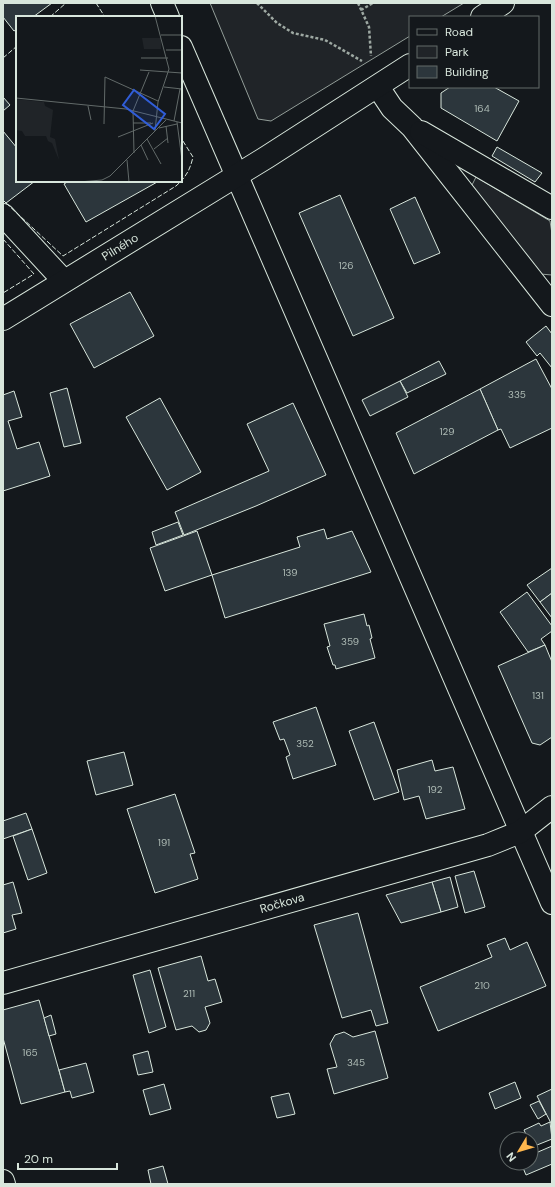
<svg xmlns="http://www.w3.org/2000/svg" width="555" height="1187" font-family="'DM Sans',sans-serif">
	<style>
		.green { fill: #202428; stroke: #939e99 }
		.building { fill: #2c363c; stroke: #d8e6dc }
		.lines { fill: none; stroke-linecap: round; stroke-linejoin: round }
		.minor-casing { stroke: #d8e6dc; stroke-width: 24 }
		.path { stroke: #9da8a2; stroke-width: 2.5; stroke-dasharray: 3 2; stroke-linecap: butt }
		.minor { stroke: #14181c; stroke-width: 22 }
		.fence { stroke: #d8e6dc; stroke-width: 1; stroke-dasharray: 5 2; stroke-linecap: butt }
		.labels { text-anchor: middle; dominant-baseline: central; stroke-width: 3; stroke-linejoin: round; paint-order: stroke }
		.number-label { font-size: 10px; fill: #adbab4 }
		.street-label { font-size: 12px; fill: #d8e6dc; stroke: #14181c }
		.inset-road { fill: none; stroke: #626a69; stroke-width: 1 }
		.view { fill: #305dd8; fill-opacity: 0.15; stroke: #305dd8; stroke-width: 2 }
		.inset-edge { fill: none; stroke: #d8e6dc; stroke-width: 2 }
	</style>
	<rect width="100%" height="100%" fill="#14181c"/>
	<g class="green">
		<polygon points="210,3 464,3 441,17 410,17 410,36 271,121 258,119"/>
		<polygon points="476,177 550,221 552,234 552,275 540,274 471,187"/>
	</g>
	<g class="building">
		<polygon points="3,3 52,3 33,17 17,17 17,29 14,31 3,17"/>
		<polygon points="450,87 494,87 519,101 497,141 441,108 441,93"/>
		<polygon points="3,97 10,105 3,111"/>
		<polygon points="3,131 17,148 17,181 35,181 6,203 3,200"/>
		<polygon points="497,147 542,173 535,182 492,156"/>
		<polygon points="69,181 159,181 86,222 64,184"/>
		<polygon points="340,195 394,318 353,336 299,213"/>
		<polygon points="415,197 440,253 414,264 390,209"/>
		<polygon points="130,292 154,336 94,368 70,324"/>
		<polygon points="546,326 552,334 552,368 540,353 537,356 526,342"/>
		<polygon points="536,359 552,389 552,428 510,448 501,429 498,430 480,389"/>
		<polygon points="439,361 446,374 407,393 400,381"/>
		<polygon points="400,381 408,397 370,416 362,400"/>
		<polygon points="67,388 81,443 64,447 50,393"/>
		<polygon points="480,389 498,430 414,474 396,433"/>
		<polygon points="14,391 22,417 8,421 17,449 39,442 50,476 3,491 3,395"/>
		<polygon points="160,398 201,472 167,490 126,417"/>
		<polygon points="293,403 326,475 256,506 184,535 175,512 269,471 247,424"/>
		<polygon points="178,522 183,535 156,545 152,532"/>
		<polygon points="324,529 327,539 352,531 371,572 225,618 212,575 300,547 297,537"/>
		<polygon points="197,531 212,575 165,591 150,548"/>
		<polygon points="552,568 552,593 540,602 527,585"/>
		<polygon points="527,592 552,626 552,631 541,639 545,645 528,652 500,612"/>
		<polygon points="552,593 552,618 540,602"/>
		<polygon points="364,614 367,626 369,625 372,638 370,639 375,658 336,669 335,665 333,665 327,647 330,646 324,624"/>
		<polygon points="545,645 552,662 552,737 540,745 532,743 498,666"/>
		<polygon points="316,707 336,765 293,779 286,757 290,755 284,739 280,740 273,722"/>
		<polygon points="374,722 399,792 374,800 349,731"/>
		<polygon points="124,752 133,785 96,795 87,761"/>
		<polygon points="432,760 435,771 453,767 465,809 426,819 419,796 404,800 397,770"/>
		<polygon points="175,794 195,853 190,854 198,879 155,893 127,809"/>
		<polygon points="26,813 32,829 3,839 3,821"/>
		<polygon points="32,829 47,873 28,880 13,836"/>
		<polygon points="474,871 485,907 465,913 455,876"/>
		<polygon points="450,877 458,907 441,912 432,882"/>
		<polygon points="13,882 22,913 12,915 16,929 3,933 3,885"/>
		<polygon points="432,882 441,912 401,923 386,895"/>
		<polygon points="358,913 388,1023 376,1026 371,1010 342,1018 314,925"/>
		<polygon points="505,938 510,950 527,942 546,986 438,1031 420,987 492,957 487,945"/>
		<polygon points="201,956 208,981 215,979 222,1002 205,1007 210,1023 206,1030 199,1032 192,1026 176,1030 158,968"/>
		<polygon points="150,970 166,1027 149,1033 133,975"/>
		<polygon points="39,1000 65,1092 21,1104 3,1038 3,1010"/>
		<polygon points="51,1015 56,1034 49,1036 44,1018"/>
		<polygon points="375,1031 388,1078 334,1094 327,1069 337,1067 330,1044 335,1035 344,1032 353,1037"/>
		<polygon points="148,1051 153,1072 138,1075 133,1055"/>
		<polygon points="86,1063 94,1092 72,1098 70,1091 65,1092 59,1070"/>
		<polygon points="515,1082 521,1098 495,1109 489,1093"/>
		<polygon points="164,1084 171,1109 150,1115 143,1090"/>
		<polygon points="552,1089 552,1125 537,1096"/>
		<polygon points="289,1093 295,1114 277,1118 271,1097"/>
		<polygon points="539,1101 546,1114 538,1119 530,1105"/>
		<polygon points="550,1122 552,1139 532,1147 531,1139 528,1139 524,1130 539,1123 541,1126"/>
		<polygon points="552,1146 552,1164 526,1175 521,1163 531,1163 531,1155"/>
		<polygon points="163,1166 168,1184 151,1184 148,1170"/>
	</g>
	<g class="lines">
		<g class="minor-casing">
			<g id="minor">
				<polyline points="162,3 168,17"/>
				<polyline points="482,17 503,3"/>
				<polyline points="181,47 552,903"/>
				<polyline points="378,87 392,108 412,127 552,305"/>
				<polyline points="421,132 552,208"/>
				<polyline points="3,215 64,281"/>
				<polyline points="3,319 267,157 410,65"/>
				<polyline points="3,983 488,845 520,832 552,807"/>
				<polyline points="3,1181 4,1184"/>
			</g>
		</g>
		<g class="path">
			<polyline points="257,3 277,23 293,33 325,40 362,61"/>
			<polyline points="358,3 369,27 371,56"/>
			<polyline points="361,10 373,3"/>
		</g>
		<use href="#minor" class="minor"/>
		<g class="fence">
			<polyline points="96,3 105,17"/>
			<polyline points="50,17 66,3"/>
			<polyline points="3,58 17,46"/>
			<path d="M6,203L63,256L176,186C186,177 190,170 193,157L181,138"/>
			<polyline points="3,239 34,274 3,293"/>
		</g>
	</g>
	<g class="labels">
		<g class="number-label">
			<text x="482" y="108">164</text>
			<text x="346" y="265">126</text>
			<text x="517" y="394">335</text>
			<text x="447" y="431">129</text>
			<text x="290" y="572">139</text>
			<text x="350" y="641">359</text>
			<text x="538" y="695">131</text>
			<text x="305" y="743">352</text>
			<text x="435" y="789">192</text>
			<text x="164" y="842">191</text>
			<text x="482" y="985">210</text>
			<text x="189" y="993">211</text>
			<text x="30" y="1052">165</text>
			<text x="356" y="1062">345</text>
		</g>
		<g class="street-label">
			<text transform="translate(120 247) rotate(-32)">Pilného</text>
			<text transform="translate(282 903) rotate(-16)">Ročkova</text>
		</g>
	</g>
	<g transform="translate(16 16)">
		<rect width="166" height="166" fill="#14181c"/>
		<path d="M126,22H145V33H128ZM0,83L28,86L29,90L37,94L34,121L39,123L43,144L36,127L32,125L30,120H9L6,115L0,114Z" fill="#202428"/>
		<path class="inset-road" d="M145,19H166M150,34H166M125,42H152M124,54L166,57M148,71L166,73M0,82L110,93L166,107M72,90L75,104M158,105L164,73M161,106L166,144M117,107H135M88,108L89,61L142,85M150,110L152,127M143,112L161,108M139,115L142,86L153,53L139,0M102,121L137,107M131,123L145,148M125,129L132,144M138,133L152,122M118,137L117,95L133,56M111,144L113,166M63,166L86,164L94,160L150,104"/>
		<path class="view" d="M118,74L149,98L138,113L107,89Z"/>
		<rect width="166" height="166" class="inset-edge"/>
	</g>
	<rect width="555" height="1187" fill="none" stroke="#d8e6dc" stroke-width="8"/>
	<rect x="409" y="16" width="130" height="72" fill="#14181c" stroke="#626a69"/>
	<rect x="417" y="29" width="20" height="6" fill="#14181c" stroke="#626a69"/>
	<text x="445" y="36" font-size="12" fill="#d8e6dc">Road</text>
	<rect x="417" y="46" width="20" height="12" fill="#202428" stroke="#626a69"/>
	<text x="445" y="56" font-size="12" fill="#d8e6dc">Park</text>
	<rect x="417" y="66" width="20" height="12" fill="#2c363c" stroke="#626a69"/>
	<text x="445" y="76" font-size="12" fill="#d8e6dc">Building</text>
	<g transform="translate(519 1151) rotate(232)"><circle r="19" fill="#14181c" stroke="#626a69"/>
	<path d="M0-3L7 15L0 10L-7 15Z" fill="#ffb74d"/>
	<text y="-6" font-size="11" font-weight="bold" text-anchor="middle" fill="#d8e6dc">N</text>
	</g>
	<path d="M18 1163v6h99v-6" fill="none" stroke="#d8e6dc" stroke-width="2"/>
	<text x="24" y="1163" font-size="12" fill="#d8e6dc" stroke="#14181c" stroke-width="3" paint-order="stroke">20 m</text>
</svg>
